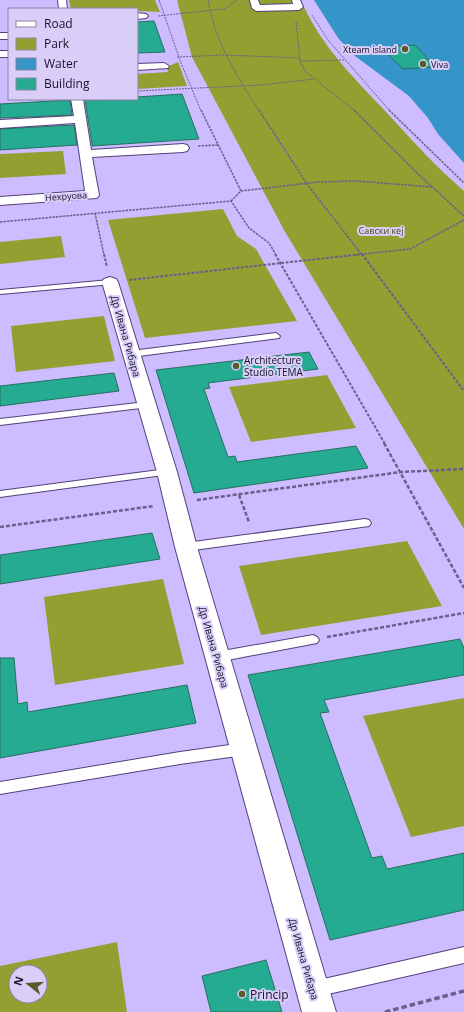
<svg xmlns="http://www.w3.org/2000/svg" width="464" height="1012" font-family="'Open Sans',sans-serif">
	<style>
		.green { fill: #92a031; fill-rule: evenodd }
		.water { fill: #3595c8 }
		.building { fill: #24ab91; stroke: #276f5f }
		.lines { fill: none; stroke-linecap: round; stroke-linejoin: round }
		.lane-casing { stroke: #53417b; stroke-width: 2 }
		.street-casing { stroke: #53417b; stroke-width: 2 }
		.path-far4 { stroke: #6b5f8b; stroke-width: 1; stroke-dasharray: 2 1; stroke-linecap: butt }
		.path-far3 { stroke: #6b5f8b; stroke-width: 1.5; stroke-dasharray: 2.5 1; stroke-linecap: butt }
		.path-far2 { stroke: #6b5f8b; stroke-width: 2; stroke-dasharray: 3 1.5; stroke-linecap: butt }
		.path-far1 { stroke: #6b5f8b; stroke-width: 2.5; stroke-dasharray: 4 2; stroke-linecap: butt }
		.path { stroke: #6b5f8b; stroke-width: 3.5; stroke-dasharray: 5.5 3; stroke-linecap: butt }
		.lane { fill: #fff; fill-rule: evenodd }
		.street { fill: #fff; fill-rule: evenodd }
		.poi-dot { fill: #555c2a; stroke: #d8cef7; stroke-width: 1.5 }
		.labels { text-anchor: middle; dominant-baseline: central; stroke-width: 4; stroke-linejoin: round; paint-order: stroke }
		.far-poi-label { font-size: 9px; fill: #19122a; stroke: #d8cef7; text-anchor: end }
		.far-street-label { font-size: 9px; fill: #19122a; stroke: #d8cef7 }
		.far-park-label { font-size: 9px; fill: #454b1b; stroke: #d8cef7 }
		.street-label { font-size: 10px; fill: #19122a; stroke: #d8cef7 }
		.poi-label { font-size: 10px; fill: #19122a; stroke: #d8cef7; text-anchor: start }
		.near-poi-label { font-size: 12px; fill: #19122a; stroke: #d8cef7; text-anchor: start }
	</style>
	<rect width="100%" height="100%" fill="#cdbcff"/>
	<g class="green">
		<polygon points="69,0 155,0 160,12 137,11 137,9 71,9"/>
		<path d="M177,0H301C319,44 355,79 387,113C412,140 436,167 464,191V529L284,230L192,57Z"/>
		<polygon points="178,62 187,86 137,89 137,74 168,72 167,67"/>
		<polygon points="63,151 66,174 0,178 0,154"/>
		<polygon points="223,209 237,236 256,249 297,321 145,338 108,220"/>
		<polygon points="61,236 65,257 0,264 0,242"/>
		<polygon points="104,316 115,361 16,372 11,326"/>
		<polygon points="327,375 356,428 251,442 229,387"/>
		<polygon points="407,541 442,606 261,635 239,566"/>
		<polygon points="163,579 184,664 55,685 44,597"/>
		<polygon points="464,698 464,826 411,837 363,716"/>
		<path d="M117,942L127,1012H0V966ZM16,972H40V996H16Z"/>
	</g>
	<polygon class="water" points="314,0 464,0 464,163 438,134 428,118 409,96 355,56 338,38"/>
	<g class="building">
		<polygon points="154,21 165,52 137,53 137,22"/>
		<polygon points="415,45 435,67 403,69 380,47"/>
		<polygon points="182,94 199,139 92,146 92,144 85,100 137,99 137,97"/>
		<polygon points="70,100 72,115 0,118 0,104"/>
		<polygon points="74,125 77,145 0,150 0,129"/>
		<polygon points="309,352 318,369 208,383 210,388 204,389 228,457 235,456 237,462 356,446 368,468 194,493 156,370"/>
		<polygon points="114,373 119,391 0,406 0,386"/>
		<polygon points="152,533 160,559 0,584 0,555"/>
		<polygon points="460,639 464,648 464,675 324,700 329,712 320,713 372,858 382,856 387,869 464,853 464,910 330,940 248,675"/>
		<polygon points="0,658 14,658 18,704 27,702 28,712 187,685 196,723 0,758"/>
		<polygon points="266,960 282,1012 211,1012 202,976"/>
	</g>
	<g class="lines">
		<g class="lane-casing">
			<g id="lane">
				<polygon points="110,280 113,280 113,284 0,294 0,290"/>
				<polygon points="276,333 280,336 279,338 131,357 126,354 131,351"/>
				<polygon points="146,402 149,403 151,405 149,407 0,425 0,419"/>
				<polygon points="167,469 172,472 171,474 0,497 0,491"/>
				<polygon points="365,519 369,520 371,523 369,526 186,551 182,550 180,547 182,544 186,543"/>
				<polygon points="313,635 317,637 319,640 317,643 217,662 212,660 211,657 212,654 217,652"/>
				<polygon points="244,743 249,745 251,749 249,753 244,755 180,764 0,794 0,782 180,752"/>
				<polygon points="464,947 464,963 315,997 309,995 306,989 309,983 315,981"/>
			</g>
		</g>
		<g class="street-casing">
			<g id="street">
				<polygon points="58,0 66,0 67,9 59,9"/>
				<polygon points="250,0 258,0 260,5 293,4 292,0 300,0 303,7 299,10 256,11 252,8"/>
				<polygon points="137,13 146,14 148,16 146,18 137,19"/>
				<rect x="0" y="33" width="9" height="6"/>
				<rect x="0" y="51" width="9" height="6"/>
				<polygon points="164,63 169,66 168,68 137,70 137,64"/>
				<polygon points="71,99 83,99 91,150 183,144 187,145 189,148 187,151 183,152 92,157 99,195 97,198 0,205 0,197 85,191 75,123 0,128 0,120 74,116"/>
				<polygon points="110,277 116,279 118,282 177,472 197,547 336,1012 302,1012 175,547 157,472 102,282 104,279"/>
			</g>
		</g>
		<g class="path-far4">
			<polyline points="159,0 181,63 201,111"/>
			<path d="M208,0C215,42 237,76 259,111"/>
			<polyline points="312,15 328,40 390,111"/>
			<polyline points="158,16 224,9 237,0"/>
			<polyline points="296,22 300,61 305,71 355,111"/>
			<polyline points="177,57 225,55 300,58"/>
			<polyline points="300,61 345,60"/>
			<polyline points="137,91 261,85 314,79"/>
		</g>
		<g class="path-far3">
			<polyline points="201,110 241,191"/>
			<polyline points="259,110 307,184 362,255"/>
			<polyline points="354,110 418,174 464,216"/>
			<polyline points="389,110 464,183"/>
			<polyline points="198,146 218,145"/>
			<polyline points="231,201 241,191 318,182 356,181 432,187"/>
			<polyline points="95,213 104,255"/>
			<polyline points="0,222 231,201 249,228 269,243 276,255"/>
			<polyline points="354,255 410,249 464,220"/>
		</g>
		<g class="path-far2">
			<polyline points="104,254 107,267"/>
			<polyline points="275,254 385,444"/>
			<polyline points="362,254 464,391"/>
			<polyline points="129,280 363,254"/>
		</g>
		<g class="path-far1">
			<polyline points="384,443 464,588"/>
			<polyline points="239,495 249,522"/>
			<polyline points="197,500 401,472 464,469"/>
			<polyline points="0,527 154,506"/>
			<polyline points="327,637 464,613"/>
		</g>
		<polyline class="path" points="385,1012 464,991"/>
		<use href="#lane" class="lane"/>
		<use href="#street" class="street"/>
	</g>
	<g class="poi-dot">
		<circle cx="405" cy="49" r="4"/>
		<circle cx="423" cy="64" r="4"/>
		<circle cx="236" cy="366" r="4"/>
		<circle cx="242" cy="994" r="4"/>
	</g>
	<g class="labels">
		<g class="far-poi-label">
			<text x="397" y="49">Xteam island</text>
			<text x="431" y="64" text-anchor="start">Viva</text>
		</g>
		<g class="far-street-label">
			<text transform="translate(66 196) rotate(-4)">Нехруова</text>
		</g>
		<g class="far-park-label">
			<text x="381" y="230">Савски кеј</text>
		</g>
		<g class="street-label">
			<text transform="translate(126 336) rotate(74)">Др Ивана Рибара</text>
			<text transform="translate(214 647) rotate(74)">Др Ивана Рибара</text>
			<text transform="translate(304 959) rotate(74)">Др Ивана Рибара</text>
		</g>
		<g class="poi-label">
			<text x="244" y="360">Architecture<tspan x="244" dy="12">Studio TEMA</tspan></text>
		</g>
		<g class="near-poi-label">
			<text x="250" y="994">Princip</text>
		</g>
	</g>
	<rect x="8" y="8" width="130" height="92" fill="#d8cef7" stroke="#8c83a5"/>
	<rect x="16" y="21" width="20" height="6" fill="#ffffff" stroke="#8c83a5"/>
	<text x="44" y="28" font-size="12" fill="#19122a">Road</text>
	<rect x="16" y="38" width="20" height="12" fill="#92a031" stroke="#8c83a5"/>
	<text x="44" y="48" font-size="12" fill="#19122a">Park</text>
	<rect x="16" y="58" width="20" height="12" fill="#3595c8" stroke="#8c83a5"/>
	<text x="44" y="68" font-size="12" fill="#19122a">Water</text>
	<rect x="16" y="78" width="20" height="12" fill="#24ab91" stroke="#8c83a5"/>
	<text x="44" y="88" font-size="12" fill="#19122a">Building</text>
	<g transform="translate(28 984) rotate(287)"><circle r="19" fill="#d8cef7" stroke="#8c83a5"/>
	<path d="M0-3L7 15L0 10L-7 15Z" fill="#555c2a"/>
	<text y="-6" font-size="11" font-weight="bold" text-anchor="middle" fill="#19122a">N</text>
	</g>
</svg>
